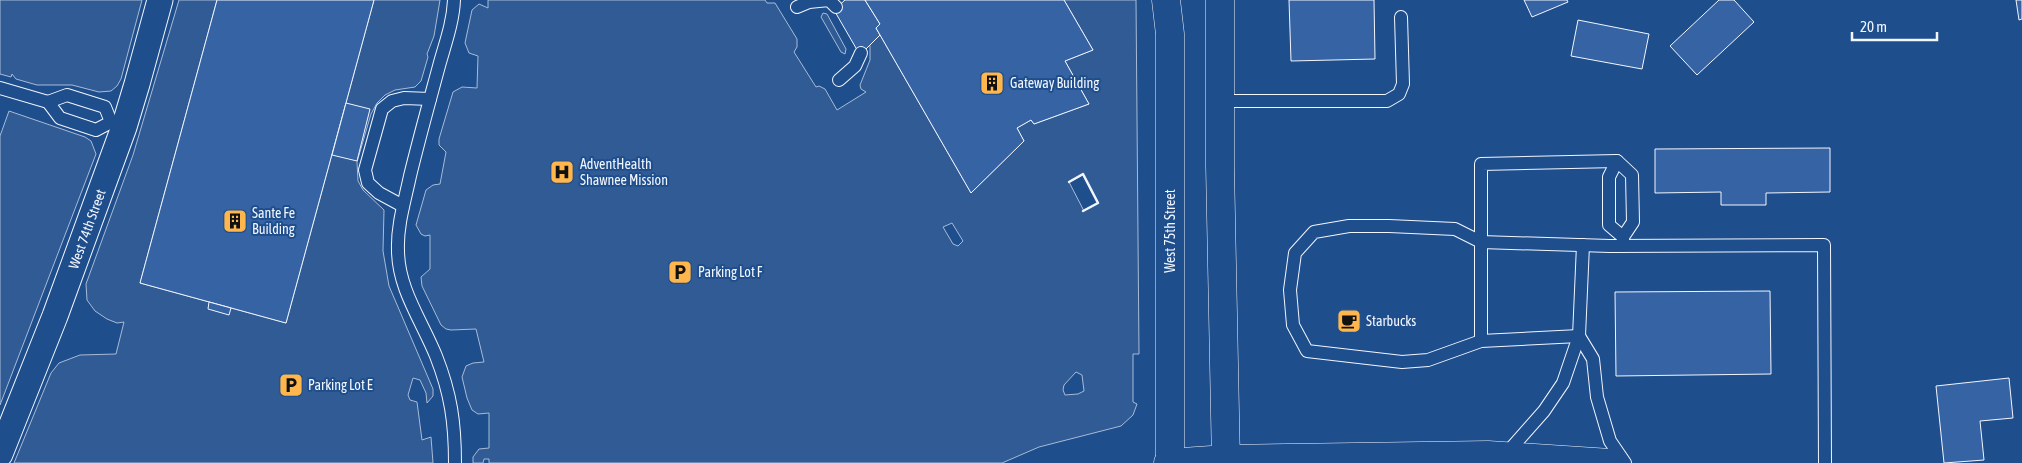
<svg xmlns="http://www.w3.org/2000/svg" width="2022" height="463" font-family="'Asap Condensed',sans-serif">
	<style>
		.built { fill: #305b95; stroke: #a8bbd7; fill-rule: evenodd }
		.building { fill: #3563a3; stroke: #f2f6ff }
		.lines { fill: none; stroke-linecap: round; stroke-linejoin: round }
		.lane-casing { stroke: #f2f6ff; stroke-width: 14 }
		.street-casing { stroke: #f2f6ff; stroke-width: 27 }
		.secondary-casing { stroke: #f2f6ff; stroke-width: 29 }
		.lane { stroke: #1f4e8c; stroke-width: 12 }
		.street { stroke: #1f4e8c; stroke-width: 25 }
		.secondary { stroke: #1f4e8c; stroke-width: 28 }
		.wall { stroke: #f2f6ff; stroke-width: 2.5 }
		.labels { text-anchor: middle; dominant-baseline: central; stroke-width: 4; stroke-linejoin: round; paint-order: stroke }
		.poi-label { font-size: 14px; fill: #f2f6ff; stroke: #1f4e8c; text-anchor: start }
		.street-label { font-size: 14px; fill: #f2f6ff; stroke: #1f4e8c }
	</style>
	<rect width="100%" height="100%" fill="#1f4e8c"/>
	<g class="built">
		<polygon points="0,0 142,0 121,79 117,86 111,91 99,92 72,85 37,85 16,79 12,74 11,77 0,74"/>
		<polygon points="179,0 217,0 140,283 286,323 374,0 440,0 434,36 427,54 428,57 421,81 415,87 395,90 385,95 377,103 371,114 357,162 358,181 363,190 384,210 383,251 389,286 433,389 433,396 427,403 426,393 420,380 413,378 408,395 410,400 417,402 422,440 431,437 433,463 14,463 51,373 59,363 80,355 116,354 124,322 117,323 107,319 95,311 87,300 86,284 133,155"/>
		<path d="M488,0H765L767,3H775L797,39V47L794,52L816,87L819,86L825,89L837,110L866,92L861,89L860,85L870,60V46L844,0H865L876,28L971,193L1024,141L1017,128L1031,120L1034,124L1089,104L1065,61L1093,50L1064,0H1136L1139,354H1133V402L1137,404L1133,415L1121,426L1039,447L1002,463H489V459H484L483,463H473V457L479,449L489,448V413L478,414L472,410L467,398L462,377L466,366L473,363L484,362L476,329L451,330L446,329L441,325L422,286L421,277L430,269V235L425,236L421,234L416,225L426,190L433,185L440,184L446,152L439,145V139L453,92L462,87L477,88L478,56L469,53L465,43L472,10L479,4L488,8ZM1083,175L1098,203L1084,211L1069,182ZM952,223L963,241L958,246L953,244L943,227ZM1076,372L1082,375L1084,391L1078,394L1065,395L1063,390L1064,385Z"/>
		<polygon points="823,13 827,14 846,49 845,54 841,52 821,17"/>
		<polygon points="9,111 85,137 91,141 96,154 0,405 0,136"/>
	</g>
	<g class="building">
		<polygon points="217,0 374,0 286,323 140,283"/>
		<polygon points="845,0 865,0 880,24 876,28 880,35 860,55 834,10"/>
		<polygon points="865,0 1064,0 1093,50 1065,61 1089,104 1034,124 1031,120 1017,128 1024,141 971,193 876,28 880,24"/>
		<polygon points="1289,0 1374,0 1375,59 1291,61"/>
		<polygon points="1524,0 1567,0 1568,2 1532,17"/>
		<polygon points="1719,0 1734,0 1754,22 1697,75 1670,46"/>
		<polygon points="2016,0 2022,0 2022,19 2019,20"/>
		<polygon points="1578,20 1649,34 1642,69 1571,56"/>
		<polygon points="346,103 370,109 357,161 332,155"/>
		<polygon points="1830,148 1830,192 1766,193 1766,205 1721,205 1721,192 1655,193 1655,149"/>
		<polygon points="1770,291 1771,374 1616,376 1615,292"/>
		<polygon points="209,302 231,308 229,315 208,309"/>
		<polygon points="2009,378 2013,418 1980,421 1984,460 1944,463 1936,386"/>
	</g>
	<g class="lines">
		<g class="lane-casing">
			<g id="lane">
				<path d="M454,0C453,23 445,44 439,66C429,103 419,139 410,176C405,200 397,225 398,250C398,289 422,321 436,356C451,394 455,423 455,463"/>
				<polyline points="797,7 809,2 829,0 836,7"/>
				<polyline points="839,80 855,66 861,53"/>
				<polyline points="0,88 48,102"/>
				<polyline points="1220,101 1387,101 1399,94 1403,84 1401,17"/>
				<polyline points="111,122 105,107 67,95 48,102 60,118 96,130 111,122 124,127"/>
				<polyline points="1617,161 1609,177 1609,225 1623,237"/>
				<polyline points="403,206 379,193 368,183 365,170 382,109 392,101 404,98 430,99"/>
				<polyline points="1579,336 1481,341 1481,164 1617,161 1632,175 1633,222 1623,237 1623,246"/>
				<polyline points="1579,336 1593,359 1597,397 1610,441 1625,463"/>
				<polyline points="1481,341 1428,360 1402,362 1307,351 1293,325 1290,290 1295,253 1314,232 1349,226 1389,226 1455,229 1481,242 1610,246 1824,245 1825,463"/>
				<polyline points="1506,454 1544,411 1563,383 1579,336 1583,245"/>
			</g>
		</g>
		<g class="street-casing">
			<polyline id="street" points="0,454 55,316 124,127 137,84 160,0"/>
		</g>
		<g class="secondary-casing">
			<g id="secondary">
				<polyline points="1166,0 1170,34 1170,463"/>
				<polyline points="1220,0 1220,166 1226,463"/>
				<polyline points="1168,463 1226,459 1488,455 1610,463"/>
			</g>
		</g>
		<use href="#lane" class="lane"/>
		<use href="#street" class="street"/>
		<use href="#secondary" class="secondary"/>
		<polyline class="wall" points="1069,182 1083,174 1098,203 1083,211"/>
	</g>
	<defs>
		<g id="building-square" transform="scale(1.25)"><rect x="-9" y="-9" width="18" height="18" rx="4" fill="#ffb74d" stroke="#1f4e8c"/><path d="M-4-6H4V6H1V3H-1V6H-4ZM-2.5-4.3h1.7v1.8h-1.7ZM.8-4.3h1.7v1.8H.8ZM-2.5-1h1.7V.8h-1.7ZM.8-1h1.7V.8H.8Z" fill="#111"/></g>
		<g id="hospital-square" transform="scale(1.25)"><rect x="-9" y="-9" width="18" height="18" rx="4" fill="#ffb74d" stroke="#1f4e8c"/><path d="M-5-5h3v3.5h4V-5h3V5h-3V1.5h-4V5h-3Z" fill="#111"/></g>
		<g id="parking-square" transform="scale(1.25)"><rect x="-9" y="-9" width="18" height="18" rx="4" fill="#ffb74d" stroke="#1f4e8c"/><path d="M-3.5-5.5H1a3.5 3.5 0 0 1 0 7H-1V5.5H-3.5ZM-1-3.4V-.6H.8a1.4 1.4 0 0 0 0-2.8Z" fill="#111"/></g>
		<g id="cafe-square" transform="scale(1.25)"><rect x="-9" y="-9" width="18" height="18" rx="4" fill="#ffb74d" stroke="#1f4e8c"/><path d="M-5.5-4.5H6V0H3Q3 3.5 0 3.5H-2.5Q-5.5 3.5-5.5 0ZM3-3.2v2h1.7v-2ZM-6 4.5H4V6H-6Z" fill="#111"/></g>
	</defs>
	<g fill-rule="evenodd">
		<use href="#building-square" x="992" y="83"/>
		<use href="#hospital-square" x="562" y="172"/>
		<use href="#building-square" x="235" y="221"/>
		<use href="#parking-square" x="680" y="272"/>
		<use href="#cafe-square" x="1349" y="321"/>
		<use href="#parking-square" x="291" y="385"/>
	</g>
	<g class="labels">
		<g class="poi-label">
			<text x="1010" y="83">Gateway Building</text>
			<text x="580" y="164">AdventHealth<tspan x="580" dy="16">Shawnee Mission</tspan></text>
			<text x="252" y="213">Sante Fe<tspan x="252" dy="16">Building</tspan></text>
			<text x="698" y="272">Parking Lot F</text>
			<text x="1366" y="321">Starbucks</text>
			<text x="308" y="385">Parking Lot E</text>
		</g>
		<g class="street-label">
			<text transform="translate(87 229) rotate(-70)">West 74th Street</text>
			<text transform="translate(1170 231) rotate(-90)">West 75th Street</text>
		</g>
	</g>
	<path d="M1852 32v8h85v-8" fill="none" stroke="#f2f6ff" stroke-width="2.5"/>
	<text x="1860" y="32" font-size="15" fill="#f2f6ff" stroke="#1f4e8c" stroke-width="4" paint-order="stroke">20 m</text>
</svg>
